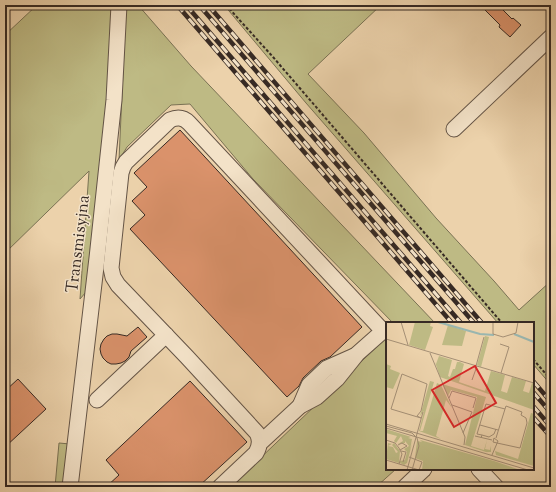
<svg xmlns="http://www.w3.org/2000/svg" width="556" height="492" font-family="'Sorts Mill Goudy',serif">
	<style>
		.green { fill: #beba84; stroke: #7a7254 }
		.building { fill: #da926b; stroke: #372a24 }
		.lines { fill: none; stroke-linecap: round; stroke-linejoin: round }
		.minor-casing { stroke: #645446; stroke-width: 17 }
		.path { stroke: #372a24; stroke-width: 2; stroke-dasharray: 3 2; stroke-linecap: butt }
		.minor { stroke: #f3e2c8; stroke-width: 15 }
		.rail-casing { stroke: #372a24; stroke-width: 4.5 }
		.rail { stroke: #f3e2c8; stroke-width: 3; stroke-dasharray: 9; stroke-linecap: butt }
		.labels { text-anchor: middle; dominant-baseline: central; stroke-width: 3; stroke-linejoin: round; paint-order: stroke }
		.street-label { font-size: 17px; fill: #372a24; stroke: #f3e2c8 }
		.inset-river { fill: none; stroke: #99b6af; stroke-width: 2 }
		.inset-road { fill: none; stroke: #a48f75; stroke-width: 1 }
		.view { fill: #d62828; fill-opacity: 0.15; stroke: #d62828; stroke-width: 2 }
		.inset-edge { fill: none; stroke: #372a24; stroke-width: 2 }
	</style>
	<rect width="100%" height="100%" fill="#ecd2ab"/>
	<filter id="stains"><feTurbulence type="fractalNoise" baseFrequency=".005" numOctaves="4"/><feColorMatrix values="0 0 0 0 .2 0 0 0 0 .09 0 0 0 0 .02 0 0 0 .5 -.17"/></filter>
	<radialGradient id="worn" r=".72"><stop offset=".6" stop-color="#630" stop-opacity="0"/><stop offset="1" stop-color="#630" stop-opacity=".3"/></radialGradient>
	<g class="green">
		<polygon points="37,5 114,5 103,157 86,292 80,299 89,171 5,253 5,35"/>
		<polygon points="126,5 138,5 191,66 435,323 393,323 253,179 190,104 171,105 127,147 119,160"/>
		<polygon points="224,5 381,5 308,74 364,133 436,218 494,281 519,310 551,281 551,385 533,364 533,323 498,323 306,103"/>
		<polygon points="387,337 387,469 396,469 376,487 230,487"/>
		<polygon points="59,443 70,444 65,487 55,487"/>
	</g>
	<g class="building">
		<polygon points="480,5 498,5 512,19 513,18 521,25 510,37 499,27 500,25"/>
		<polygon points="180,130 362,327 330,357 321,361 303,378 299,386 287,397 130,229 145,215 132,201 147,187 134,173"/>
		<polygon points="138,327 147,337 131,351 129,357 125,361 121,363 116,364 111,364 107,362 103,358 101,354 100,349 101,344 104,339 107,336 112,334 117,334 127,336"/>
		<polygon points="18,379 46,409 5,447 5,391"/>
		<polygon points="190,381 247,442 198,487 106,487 119,475 106,460"/>
	</g>
	<g class="lines">
		<g class="minor-casing">
			<g id="minor">
				<polyline points="454,129 551,37"/>
				<polyline points="97,400 166,335"/>
				<polyline points="300,406 309,385 327,368 354,356"/>
				<polyline points="479,469 496,487"/>
				<polyline points="70,487 97,258 114,100 119,5"/>
				<path d="M220,487L256,453C260,446 261,440 257,433L187,357L118,285L113,277L111,268L121,173L123,167L126,162L170,120C177,117 183,117 189,123L383,331L357,354L337,379L317,397L300,406L260,443"/>
				<polyline points="405,487 424,469"/>
			</g>
		</g>
		<g class="path">
			<polyline points="226,5 273,57 502,323"/>
			<polyline points="533,359 551,380"/>
		</g>
		<use href="#minor" class="minor"/>
		<g class="rail-casing">
			<g id="rail">
				<polyline points="177,5 452,323"/>
				<polyline points="186,5 461,323"/>
				<polyline points="199,5 474,323"/>
				<polyline points="208,5 482,323"/>
				<polyline points="533,381 551,402"/>
				<polyline points="533,392 551,413"/>
				<polyline points="533,406 551,427"/>
				<polyline points="533,417 551,437"/>
			</g>
		</g>
		<use href="#rail" class="rail"/>
	</g>
	<g class="labels">
		<g class="street-label">
			<text transform="translate(79 244) rotate(-83)">Transmisyjna</text>
		</g>
	</g>
	<g transform="translate(386 322)">
		<rect width="148" height="148" fill="#ecd2ab"/>
		<path d="M29,0H45L44,4L47,5L39,28L23,23ZM62,3L80,9L76,24L56,23ZM99,14L103,15L95,45L91,43ZM53,34L66,38L62,54L64,55L67,47H69L71,40H74L78,42L73,60L99,69L105,49L119,53L115,69L121,71L126,55L140,59L137,69L143,71L146,61L148,62V88L54,55L49,40L50,42ZM0,42L5,44L4,47L14,51L7,67L0,65ZM44,59L48,60L34,109H37L51,61L55,63L66,86L60,78L50,114L55,117L33,109L38,89L34,94ZM56,62L100,75L85,124L98,128L101,118L99,127L104,128L105,124V130H100L79,123L91,75L65,68L62,74ZM145,91L148,92V144L110,133L109,129L132,137ZM0,107L25,115L22,116L26,117L24,128L27,118L21,141L18,143L14,141V139L19,138L21,130L18,127L23,124L19,119V121L12,122L17,119L15,114L10,121L8,119L11,114L0,111ZM34,118L108,139L134,148H36L37,139L29,136L31,119L36,120ZM2,121L6,122L2,124L7,125L10,131L12,130L6,123L8,121L14,129L13,141L0,137Z" fill="#beba84"/>
		<path class="inset-river" d="M52,0L94,12L108,13M128,12L148,20"/>
		<path class="inset-road" d="M15,0L22,23M107,0V12L117,15L130,11L132,0M0,17L148,61M114,22L123,25L115,51M44,31L79,115L78,123M90,44L98,15M16,52L41,62L35,89L31,94L35,96L5,87ZM86,58L91,44M63,76L66,69L90,76L87,86M66,83L86,90L77,111M0,102L148,146M94,103L112,108M0,104L26,111L31,116L33,124L26,148M0,106L142,148M96,113L103,115L108,112L110,107M89,114L106,118M95,116L96,113L91,112L100,82L119,87L120,84L136,90L135,93L140,96L141,101L134,126L111,121M110,116L119,87M0,118L9,121L13,126L16,132L13,142M12,123L16,121L21,124L14,128M15,129L20,130L17,140M106,133L112,119L108,116L107,120L111,121M23,135L36,140L33,148M0,138L33,148M21,148L37,90"/>
		<path class="view" d="M89,44L110,81L68,105L46,68Z"/>
		<rect width="148" height="148" class="inset-edge"/>
	</g>
	<rect width="556" height="492" fill="none" stroke="#ecd2ab" stroke-width="20"/>
	<rect x="6" y="6" width="544" height="480" fill="none" stroke="#372a24" stroke-width="2"/>
	<rect x="10" y="10" width="536" height="472" fill="none" stroke="#372a24"/>
	<rect width="100%" height="100%" filter="url(#stains)"/>
	<rect width="100%" height="100%" fill="url(#worn)"/>
</svg>
